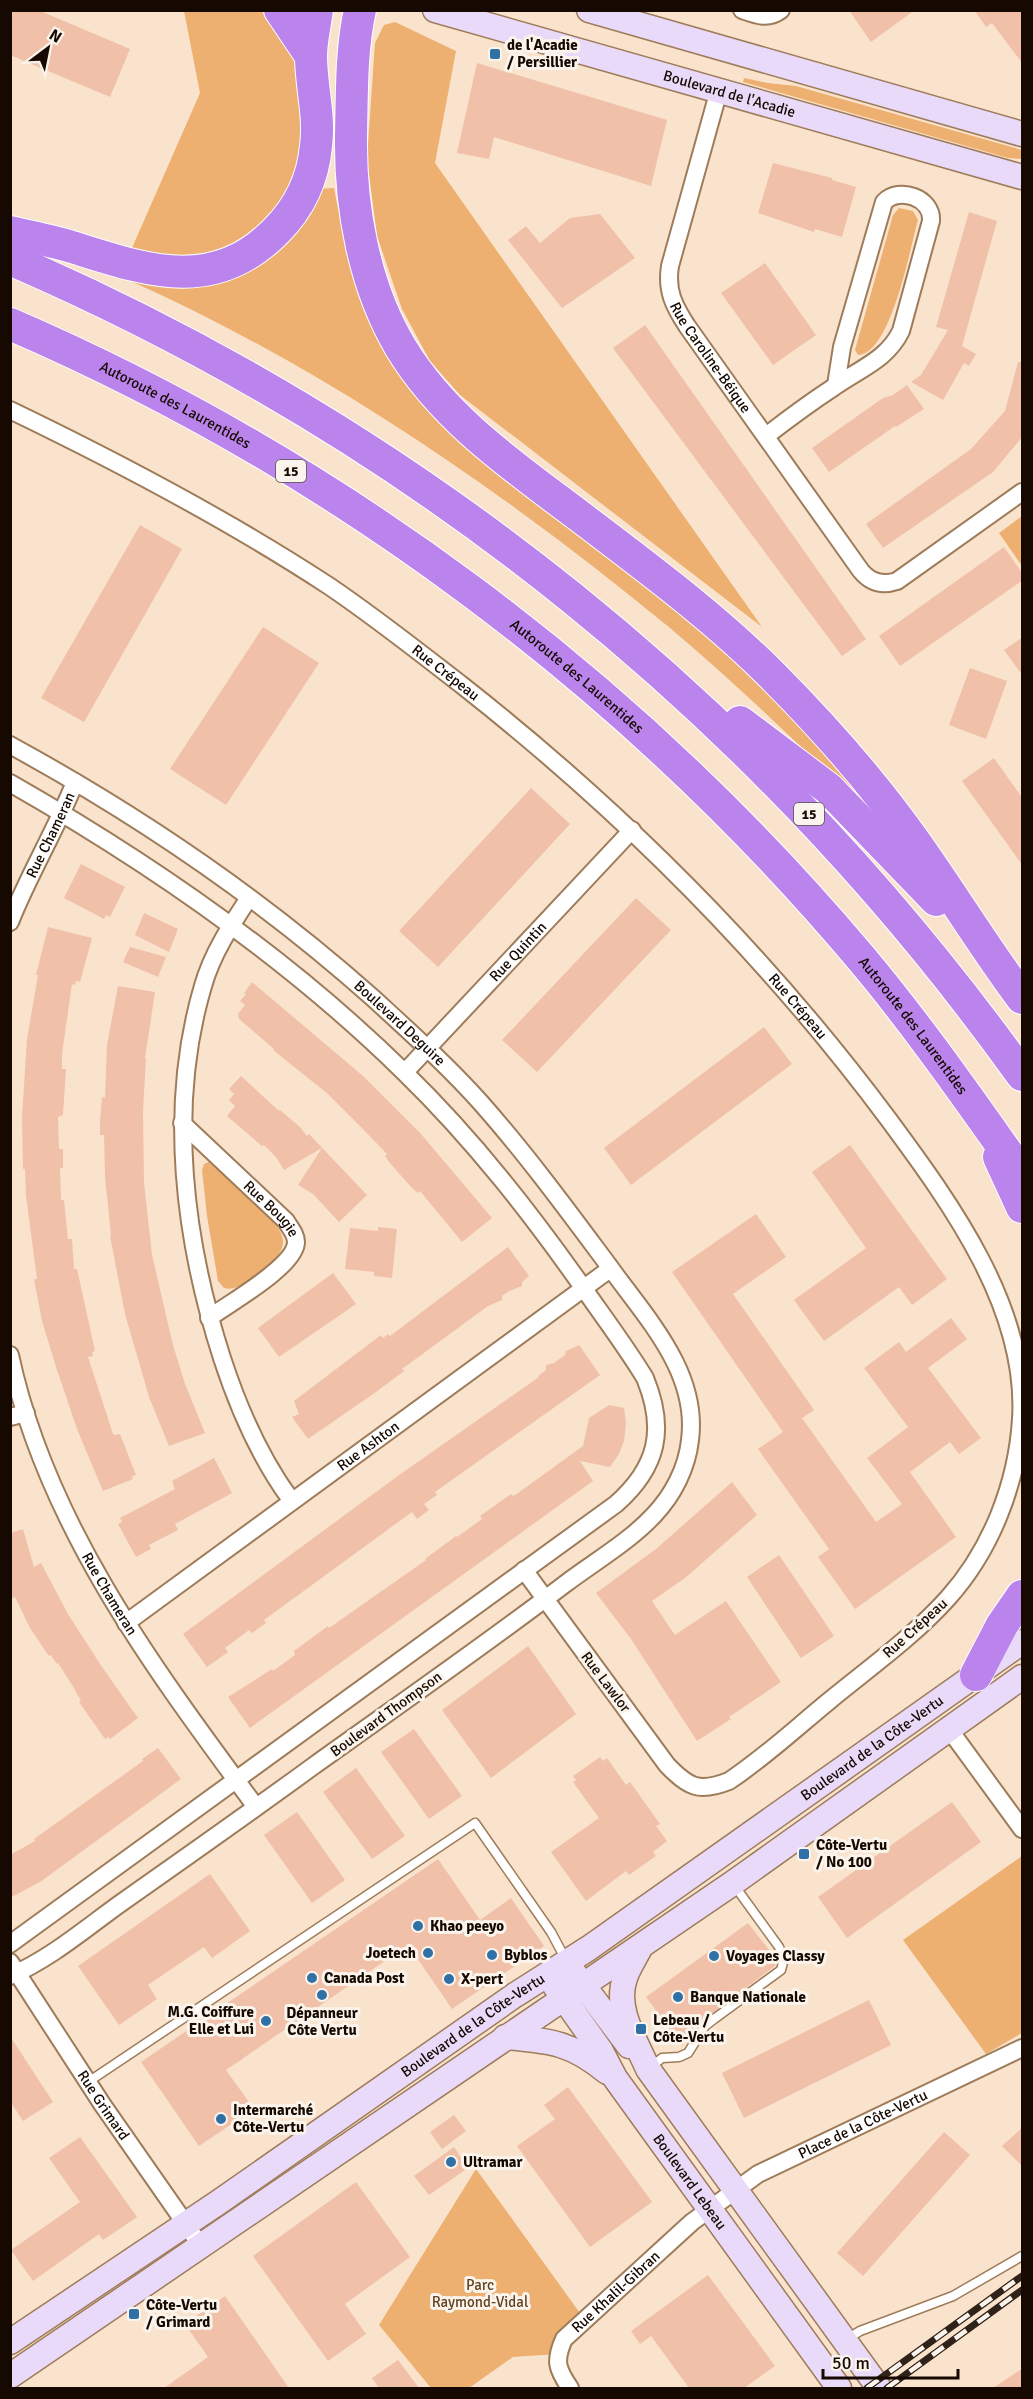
<svg xmlns="http://www.w3.org/2000/svg" width="1033" height="2399" font-family="Signika,sans-serif">
	<style>
		.green { fill: #edb070 }
		.building { fill: #f0c0a9 }
		.lines { fill: none; stroke-linecap: round; stroke-linejoin: round }
		.lane-casing { stroke: #9e7c5a; stroke-width: 11 }
		.street-casing { stroke: #9e7c5a; stroke-width: 20 }
		.secondary-casing { stroke: #9e7c5a; stroke-width: 27 }
		.highway-casing { stroke: #fff; stroke-width: 34 }
		.lane { stroke: #fff; stroke-width: 8 }
		.street { stroke: #fff; stroke-width: 16 }
		.secondary { stroke: #eadaf9; stroke-width: 24 }
		.highway { stroke: #ba84ec; stroke-width: 32 }
		.rail-casing { stroke: #2f2218; stroke-width: 7 }
		.rail { stroke: #fbf4ec; stroke-width: 4.5; stroke-dasharray: 14; stroke-linecap: butt }
		.poi-dot { fill: #2f70a7; stroke: #fbf4ec; stroke-width: 2 }
		.labels { text-anchor: middle; dominant-baseline: central; stroke-width: 6; stroke-linejoin: round; paint-order: stroke }
		.shield { fill: #fbf4ec; stroke: #5a5048; stroke-width: 1.5 }
		.shield-label { font-size: 14px; font-weight: bold; fill: #150901 }
		.poi-label { font-size: 15px; font-weight: bold; fill: #150901; stroke: #fbf4ec; text-anchor: start }
		.street-label { font-size: 15px; fill: #150901; stroke: #fbf4ec }
		.park-label { font-size: 15px; fill: #614220; stroke: #fbf4ec }
	</style>
	<rect width="100%" height="100%" fill="#fae3cd"/>
	<g class="green">
		<path d="M184,11H265C280,31 293,49 301,74C322,139 287,221 224,248C194,261 160,257 128,257L200,93Z"/>
		<polygon points="395,22 456,51 435,163 762,627 460,395 430,361 402,309 377,236 367,159 375,43 384,25"/>
		<polygon points="744,78 768,83 796,86 1022,150 1022,159 1008,158 743,82"/>
		<path d="M334,188L344,240L369,311L385,341L667,591L875,800L866,809C802,748 738,685 670,628C503,491 324,367 126,279L193,281L314,189Z"/>
		<path d="M899,208L913,211L918,220C910,248 891,354 858,355L855,350L893,215Z"/>
		<polygon points="1022,516 1022,566 999,533"/>
		<path d="M211,1161C227,1176 286,1223 283,1243C282,1256 269,1264 260,1271C251,1279 237,1292 224,1288L218,1281L207,1216L202,1170L204,1164Z"/>
		<polygon points="1022,1856 1022,2033 986,2054 903,1940"/>
		<polygon points="476,2169 585,2320 557,2354 513,2357 469,2388 431,2388 379,2325"/>
	</g>
	<g class="building">
		<polygon points="10,10 38,10 130,49 110,97 10,55"/>
		<polygon points="849,10 915,10 871,42"/>
		<polygon points="974,10 1023,10 1023,64 992,23 986,27"/>
		<polygon points="477,63 667,120 651,186 494,137 489,159 457,153"/>
		<polygon points="773,163 832,178 832,180 856,187 842,237 815,229 814,232 758,213"/>
		<polygon points="969,212 997,221 962,346 976,354 969,366 964,363 943,400 911,382 921,375 948,330 936,327"/>
		<polygon points="600,214 635,258 562,308 508,240 526,226 540,243 570,218"/>
		<polygon points="765,263 816,335 773,365 721,293"/>
		<polygon points="645,325 866,639 842,656 613,348"/>
		<polygon points="1018,362 1023,362 1023,436 993,472 883,548 866,524 971,449 1005,411"/>
		<polygon points="907,385 924,409 896,427 895,426 829,472 812,448 883,398 893,395"/>
		<polygon points="140,525 182,549 84,722 41,698"/>
		<polygon points="1004,547 1023,574 1023,580 900,666 879,636"/>
		<polygon points="263,627 319,663 226,805 170,769"/>
		<polygon points="1023,637 1023,676 1004,650"/>
		<polygon points="970,668 1007,681 986,739 949,725"/>
		<polygon points="994,758 1023,799 1023,866 962,781"/>
		<polygon points="531,788 570,824 438,967 399,931"/>
		<polygon points="81,864 125,887 110,917 106,915 104,919 64,898"/>
		<polygon points="636,898 671,930 537,1072 502,1040"/>
		<polygon points="144,913 178,929 169,952 135,935"/>
		<polygon points="48,927 92,938 80,982 76,981 75,985 72,984 62,1054 62,1069 66,1069 63,1115 58,1117 59,1149 63,1149 63,1168 60,1168 61,1200 64,1200 68,1239 72,1239 74,1269 77,1269 95,1351 92,1352 93,1356 88,1357 113,1434 115,1435 120,1434 136,1475 132,1476 133,1479 103,1491 77,1429 56,1367 42,1321 34,1279 37,1279 26,1196 25,1169 23,1169 22,1117 27,1039 38,975 36,975"/>
		<polygon points="130,947 166,957 158,977 123,962"/>
		<polygon points="252,982 363,1076 421,1134 492,1218 462,1242 420,1191 418,1193 412,1188 389,1162 385,1156 387,1154 358,1124 328,1094 273,1050 274,1049 239,1019 238,1014 245,1005 240,1001 246,994 244,993"/>
		<polygon points="118,986 155,992 145,1058 146,1058 143,1111 144,1183 152,1255 173,1345 185,1384 205,1433 169,1446 149,1397 125,1314 110,1236 111,1235 105,1177 104,1135 100,1135 100,1121 102,1097 105,1098 107,1045"/>
		<polygon points="764,1027 792,1064 631,1185 604,1148"/>
		<polygon points="241,1076 279,1111 280,1110 300,1127 307,1136 309,1134 367,1195 339,1222 313,1194 298,1185 322,1148 284,1170 276,1157 264,1145 262,1146 227,1116 235,1106 229,1100 234,1094 229,1089"/>
		<polygon points="850,1145 947,1279 912,1305 899,1287 824,1341 794,1300 866,1248 812,1172"/>
		<polygon points="756,1214 786,1257 733,1294 814,1410 802,1418 876,1522 902,1504 867,1458 908,1427 864,1368 899,1342 906,1352 951,1318 967,1339 928,1368 981,1438 959,1454 950,1442 910,1472 956,1537 855,1609 818,1557 829,1549 758,1449 783,1432 672,1272"/>
		<polygon points="378,1227 397,1229 392,1278 374,1276 374,1272 345,1269 350,1228 378,1231"/>
		<polygon points="508,1247 529,1276 522,1282 522,1286 509,1291 502,1296 502,1300 488,1306 402,1369 404,1371 376,1392 308,1439 292,1417 299,1414 294,1401 381,1335 383,1338 388,1334 390,1336"/>
		<polygon points="333,1273 356,1304 279,1357 258,1328"/>
		<polygon points="579,1345 600,1375 435,1492 437,1495 424,1504 429,1510 417,1519 412,1512 264,1620 266,1623 252,1633 249,1630 225,1648 228,1652 207,1667 183,1634 395,1478 539,1377 538,1376 546,1370 546,1365 554,1363 565,1355 566,1351"/>
		<polygon points="609,1405 624,1408 626,1423 624,1441 619,1454 610,1467 580,1461 593,1481 250,1728 228,1697 272,1669 273,1671 295,1655 294,1651 328,1626 329,1628 426,1560 425,1559 456,1536 457,1537 482,1519 480,1516 511,1494 513,1496 518,1493 583,1446 589,1418"/>
		<polygon points="214,1458 232,1493 175,1524 178,1530 149,1545 151,1549 136,1557 118,1524 122,1522 120,1518 175,1489 172,1481"/>
		<polygon points="732,1482 757,1515 685,1578 652,1601 675,1635 726,1601 781,1682 729,1717 731,1719 697,1741 631,1639 596,1593 656,1549"/>
		<polygon points="23,1529 34,1567 41,1563 68,1614 102,1667 138,1718 110,1739 108,1737 105,1739 79,1702 81,1701 74,1688 58,1663 57,1664 51,1655 49,1656 30,1628 15,1597 10,1599 10,1533"/>
		<polygon points="779,1555 834,1636 801,1658 747,1577"/>
		<polygon points="528,1646 576,1714 491,1778 442,1710"/>
		<polygon points="414,1729 462,1796 429,1819 381,1752"/>
		<polygon points="158,1748 181,1779 40,1882 10,1898 10,1855 35,1841 34,1839 143,1761 142,1759"/>
		<polygon points="600,1757 603,1761 607,1758 626,1785 630,1782 660,1824 656,1826 667,1841 653,1852 656,1856 629,1875 626,1871 586,1901 551,1852 599,1818 573,1782 576,1780 573,1776"/>
		<polygon points="356,1768 405,1836 372,1859 323,1792"/>
		<polygon points="952,1802 981,1842 847,1938 818,1897"/>
		<polygon points="297,1812 345,1880 312,1903 264,1835"/>
		<polygon points="438,1859 480,1920 511,1898 544,1946 452,2009 408,1945 226,2070 254,2109 199,2146 141,2062"/>
		<polygon points="210,1874 250,1931 212,1958 204,1947 148,1985 157,1999 119,2025 78,1966"/>
		<polygon points="748,1923 777,1960 775,1966 699,2023 682,2046 646,1997"/>
		<polygon points="869,2000 891,2045 744,2118 722,2073"/>
		<polygon points="10,2036 53,2102 23,2121 10,2101"/>
		<polygon points="568,2087 652,2202 590,2247 517,2146 555,2119 544,2105"/>
		<polygon points="454,2115 466,2131 442,2149 430,2132"/>
		<polygon points="1023,2127 1023,2167 1002,2146"/>
		<polygon points="944,2132 970,2155 863,2276 837,2253"/>
		<polygon points="80,2137 137,2217 103,2240 99,2234 33,2281 11,2250 80,2202 49,2158"/>
		<polygon points="454,2147 468,2168 429,2195 414,2176"/>
		<polygon points="356,2182 410,2257 345,2304 366,2334 328,2361 253,2256"/>
		<polygon points="708,2275 775,2366 744,2388 689,2388 651,2336 640,2344 631,2331"/>
		<polygon points="225,2296 289,2388 164,2388 208,2357 185,2324"/>
		<polygon points="398,2360 419,2388 379,2388 372,2378"/>
		<polygon points="1023,2368 1023,2388 993,2388"/>
	</g>
	<g class="lines">
		<g class="lane-casing">
			<g id="lane">
				<polyline points="651,2067 662,2058 679,2057 688,2053 705,2026 714,2019 781,1970 784,1959 779,1947 734,1885"/>
				<polyline points="88,2082 475,1823 551,1932 566,1960"/>
				<polyline points="847,2339 860,2331 953,2296 1022,2256"/>
			</g>
		</g>
		<g class="street-casing">
			<g id="street">
				<path d="M742,10C756,15 768,20 781,10"/>
				<path id="s1" d="M719,90L670,266C666,291 674,306 687,326L861,571C870,582 882,586 897,581L1022,492"/>
				<path id="s2" d="M10,410C120,463 227,519 329,586C375,617 419,652 463,686C623,812 767,956 889,1120C951,1204 1028,1309 1021,1419C1017,1484 991,1550 948,1598C913,1637 869,1668 829,1701C796,1728 764,1758 729,1781C699,1793 688,1787 667,1765L524,1570"/>
				<path d="M766,436C788,419 811,402 834,387C859,369 887,360 901,331L931,221C933,198 899,186 884,202L842,347L836,385"/>
				<path id="s3" d="M10,745C140,816 263,900 373,998C410,1032 448,1066 481,1103C527,1155 568,1211 609,1266C646,1318 699,1372 690,1440C687,1468 673,1495 654,1515C629,1542 594,1562 565,1584C482,1647 397,1706 312,1767C249,1813 185,1858 121,1903C86,1928 50,1959 10,1976"/>
				<path d="M10,783C152,864 288,958 404,1072C474,1140 533,1216 589,1296C608,1323 628,1350 645,1378C666,1429 658,1467 616,1504L10,1944"/>
				<path d="M249,898C231,925 212,954 203,986C167,1107 184,1240 222,1358C238,1407 260,1458 291,1500"/>
				<path id="s4" d="M10,922C29,874 56,830 75,782"/>
				<path id="s5" d="M405,1072L632,830"/>
				<path id="s6" d="M182,1123L286,1221C290,1228 296,1234 296,1242C296,1266 228,1304 209,1318"/>
				<path id="s7" d="M10,1355C46,1525 155,1670 256,1807"/>
				<polyline points="10,1417 26,1413"/>
				<path id="s8" d="M126,1623L610,1269"/>
				<polyline points="949,1729 1022,1829"/>
				<path id="s9" d="M10,1962L102,2104L201,2246"/>
				<path id="s10" d="M570,2388C557,2369 554,2361 564,2339L692,2222L758,2174L1022,2048"/>
			</g>
		</g>
		<g class="secondary-casing">
			<g id="secondary">
				<path id="s11" d="M435,10L1022,177"/>
				<polyline points="589,10 1022,134"/>
				<path d="M640,1948C635,1958 628,1968 625,1978C614,2009 636,2041 648,2069L879,2388"/>
				<polyline points="574,1973 629,2046"/>
				<path id="s12" d="M555,1986L601,2051L615,2078L839,2388"/>
				<path d="M505,2037C550,2041 571,2042 607,2072"/>
				<path id="s13" d="M10,2342L219,2202L515,1995L589,1948L1022,1642"/>
				<polyline points="10,2376 733,1883 1022,1677"/>
			</g>
		</g>
		<g class="highway-casing">
			<g id="highway">
				<polyline points="280,10 311,56"/>
				<path d="M360,10C351,49 352,96 351,136C350,207 364,286 401,348C444,419 513,466 578,515C645,566 713,616 772,675C824,727 873,783 915,842C952,894 984,947 1022,998"/>
				<path d="M10,232C31,237 52,241 72,247C146,270 213,295 276,231C299,208 313,179 316,146C320,115 311,86 311,56C311,41 315,25 317,10"/>
				<path d="M10,259C419,436 763,714 1022,1075"/>
				<path id="s14" d="M10,324C337,465 632,686 861,958C919,1027 970,1101 1022,1174"/>
				<polyline points="740,722 829,789 936,900"/>
				<polyline points="999,1157 1022,1207"/>
				<polyline points="976,1675 1002,1625 1022,1596"/>
			</g>
		</g>
		<use href="#lane" class="lane"/>
		<use href="#street" class="street"/>
		<use href="#secondary" class="secondary"/>
		<use href="#highway" class="highway"/>
		<g class="rail-casing">
			<g id="rail">
				<polyline points="867,2388 1022,2276"/>
				<polyline points="887,2388 1022,2290"/>
			</g>
		</g>
		<use href="#rail" class="rail"/>
	</g>
	<g class="poi-dot">
		<rect x="489" y="48" width="12" height="12" rx="3"/>
		<rect x="798" y="1848" width="12" height="12" rx="3"/>
		<circle cx="418" cy="1926" r="6"/>
		<circle cx="428" cy="1953" r="6"/>
		<circle cx="492" cy="1955" r="6"/>
		<circle cx="714" cy="1956" r="6"/>
		<circle cx="312" cy="1978" r="6"/>
		<circle cx="449" cy="1979" r="6"/>
		<circle cx="322" cy="1995" r="6"/>
		<circle cx="678" cy="1997" r="6"/>
		<circle cx="266" cy="2021" r="6"/>
		<rect x="635" y="2023" width="12" height="12" rx="3"/>
		<circle cx="221" cy="2119" r="6"/>
		<circle cx="451" cy="2162" r="6"/>
		<rect x="128" y="2308" width="12" height="12" rx="3"/>
	</g>
	<g class="labels">
		<g class="shield">
			<rect x="276" y="460" width="30" height="22" rx="4.5"/>
			<rect x="794" y="803" width="30" height="22" rx="4.5"/>
		</g>
		<g class="shield-label">
			<text x="291" y="471">15</text>
			<text x="809" y="814">15</text>
		</g>
		<g class="poi-label">
			<text x="507" y="45">de l'Acadie<tspan x="507" dy="17">/ Persillier</tspan></text>
			<text x="816" y="1845">Côte-Vertu<tspan x="816" dy="17">/ No 100</tspan></text>
			<text x="430" y="1926">Khao peeyo</text>
			<text x="416" y="1953" text-anchor="end">Joetech</text>
			<text x="504" y="1955">Byblos</text>
			<text x="726" y="1956">Voyages Classy</text>
			<text x="324" y="1978">Canada Post</text>
			<text x="461" y="1979">X-pert</text>
			<text x="690" y="1997">Banque Nationale</text>
			<text x="254" y="2012" text-anchor="end">M.G. Coiffure<tspan x="254" dy="17">Elle et Lui</tspan></text>
			<text x="322" y="2013" text-anchor="middle">Dépanneur<tspan x="322" dy="17">Côte Vertu</tspan></text>
			<text x="653" y="2020">Lebeau /<tspan x="653" dy="17">Côte-Vertu</tspan></text>
			<text x="233" y="2110">Intermarché<tspan x="233" dy="17">Côte-Vertu</tspan></text>
			<text x="463" y="2162">Ultramar</text>
			<text x="146" y="2305">Côte-Vertu<tspan x="146" dy="17">/ Grimard</tspan></text>
		</g>
		<g class="street-label">
			<text stroke="none"><textPath href="#s11" startOffset="306">Boulevard de l'Acadie</textPath></text>
			<text stroke="none"><textPath href="#s1" startOffset="286">Rue Caroline-Béique</textPath></text>
			<text stroke="none"><textPath href="#s14" startOffset="184">Autoroute des Laurentides</textPath></text>
			<text stroke="none"><textPath href="#s2" startOffset="510">Rue Crépeau</textPath></text>
			<text stroke="none"><textPath href="#s14" startOffset="670">Autoroute des Laurentides</textPath></text>
			<text stroke="none"><textPath href="#s4" startOffset="96">Rue Chameran</textPath></text>
			<text stroke="none"><textPath href="#s5" startOffset="165">Rue Quintin</textPath></text>
			<text stroke="none"><textPath href="#s2" startOffset="996">Rue Crépeau</textPath></text>
			<text stroke="none"><textPath href="#s3" startOffset="480">Boulevard Deguire</textPath></text>
			<text stroke="none"><textPath href="#s14" startOffset="1156">Autoroute des Laurentides</textPath></text>
			<text stroke="none"><textPath href="#s6" startOffset="124">Rue Bougie</textPath></text>
			<text stroke="none"><textPath href="#s8" startOffset="300">Rue Ashton</textPath></text>
			<text stroke="none"><textPath href="#s7" startOffset="260">Rue Chameran</textPath></text>
			<text transform="translate(915 1628) rotate(-42)">Rue Crépeau</text>
			<text transform="translate(606 1682) rotate(53)">Rue Lawlor</text>
			<text transform="translate(386 1714) rotate(-36)">Boulevard Thompson</text>
			<text stroke="none"><textPath href="#s13" startOffset="1047">Boulevard de la Côte-Vertu</textPath></text>
			<text stroke="none"><textPath href="#s13" startOffset="561">Boulevard de la Côte-Vertu</textPath></text>
			<text stroke="none"><textPath href="#s9" startOffset="171">Rue Grimard</textPath></text>
			<text stroke="none"><textPath href="#s10" startOffset="424">Place de la Côte-Vertu</textPath></text>
			<text stroke="none"><textPath href="#s12" startOffset="238">Boulevard Lebeau</textPath></text>
			<text stroke="none"><textPath href="#s10" startOffset="123">Rue Khalil-Gibran</textPath></text>
		</g>
		<g class="park-label">
			<text x="480" y="2285">Parc<tspan x="480" dy="17">Raymond-Vidal</tspan></text>
		</g>
	</g>
	<rect width="1033" height="2399" fill="none" stroke="#150901" stroke-width="24"/>
	<g transform="translate(48 48) rotate(32)" stroke="#fbf4ec" stroke-width="4.5" paint-order="stroke">
	<path d="M0-4.5L10 22L0 15L-10 22Z" fill="#150901"/>
	<text y="-9" font-size="16" font-weight="bold" text-anchor="middle" fill="#150901">N</text>
	</g>
	<path d="M823 2369v9h135v-9" fill="none" stroke="#150901" stroke-width="3"/>
	<text x="832" y="2369" font-size="18" fill="#150901" stroke="#fbf4ec" stroke-width="4.5" paint-order="stroke">50 m</text>
</svg>
